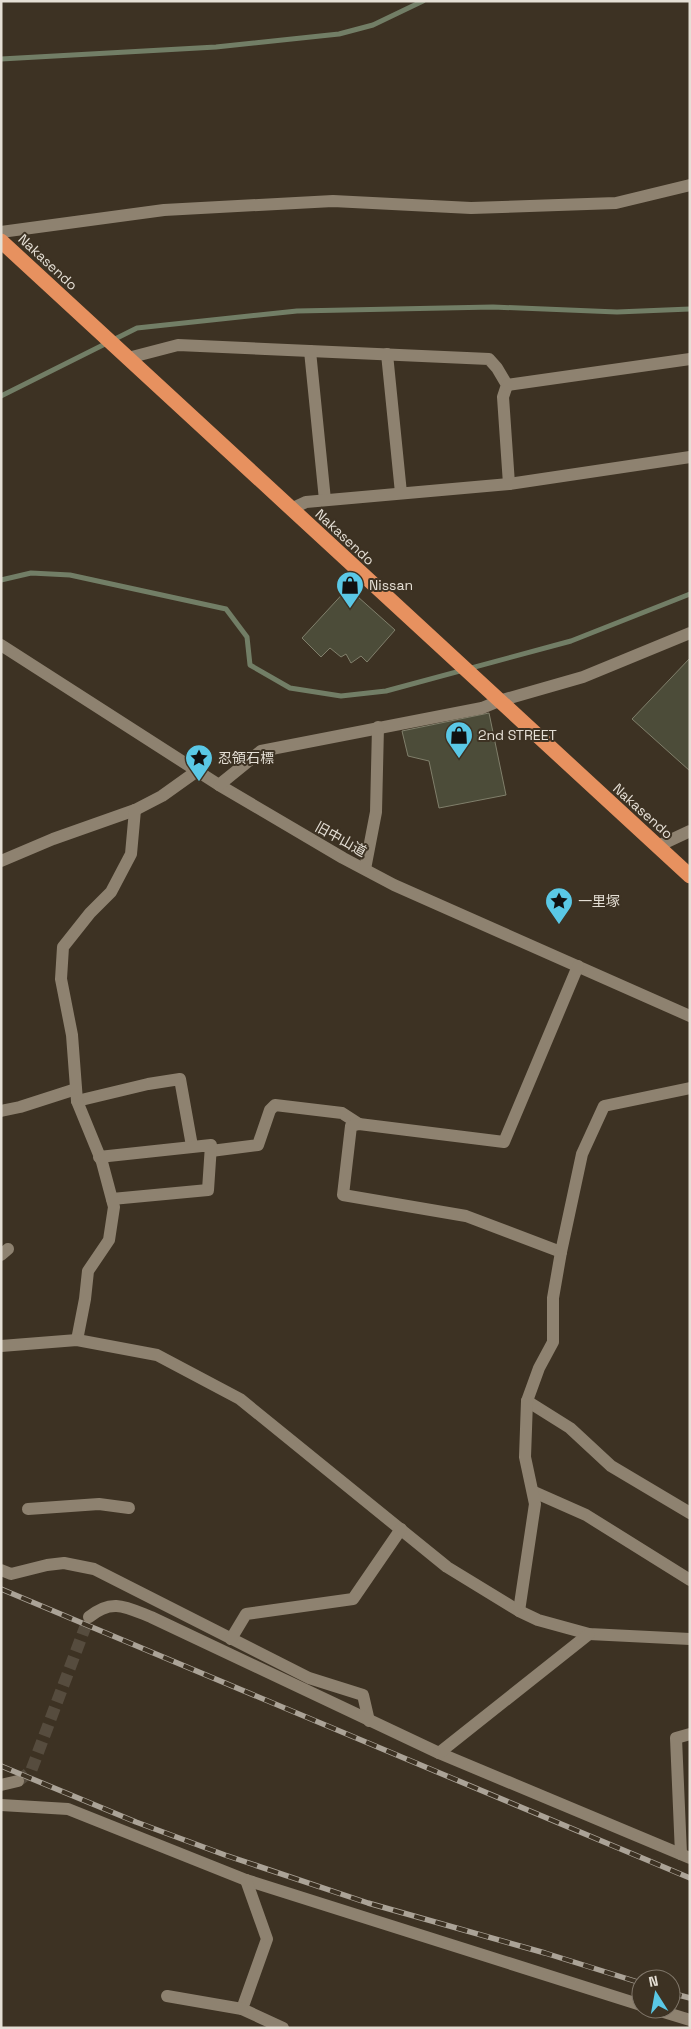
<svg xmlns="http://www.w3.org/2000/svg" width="691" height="2029" font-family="'Space Grotesk','Noto Sans JP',sans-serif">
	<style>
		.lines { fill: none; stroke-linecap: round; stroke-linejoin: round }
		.stream { stroke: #727e66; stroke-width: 5 }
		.building { fill: #4c4c39; stroke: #807f6b }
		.minor-tunnel { stroke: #564c3e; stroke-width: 12; stroke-dasharray: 12 6; stroke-linecap: butt }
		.minor { stroke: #8e8270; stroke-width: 12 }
		.highway { stroke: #e7915f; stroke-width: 15 }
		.rail-casing { stroke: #aba397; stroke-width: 5.5 }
		.rail { stroke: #3d3223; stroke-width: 4; stroke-dasharray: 11; stroke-linecap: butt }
		.labels { text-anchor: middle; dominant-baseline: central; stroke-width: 4; stroke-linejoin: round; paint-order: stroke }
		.street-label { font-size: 14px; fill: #e5dfd5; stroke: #3d3223 }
		.poi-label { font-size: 14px; fill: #e5dfd5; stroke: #3d3223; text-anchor: start }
	</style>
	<rect width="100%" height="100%" fill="#3d3223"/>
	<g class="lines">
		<g class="stream">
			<polyline points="1,59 216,47 339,34 373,25 423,1"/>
			<polyline points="1,396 137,328 297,311 493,307 617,312 690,309"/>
			<polyline points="1,580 31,573 70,575 226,609 247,637 250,665 290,688 341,696 386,691 571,641 690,594"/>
		</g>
	</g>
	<g class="building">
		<polygon points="348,588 395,630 367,662 361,656 351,663 346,654 341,657 330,648 321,657 302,638"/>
		<polygon points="690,658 690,771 632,719"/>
		<polygon points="489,713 506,795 439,808 429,761 408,756 402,731"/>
	</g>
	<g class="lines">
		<polyline class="minor-tunnel" points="18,1781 31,1771 89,1617"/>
		<g class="minor">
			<polyline points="1,232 164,210 333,201 471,208 616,203 690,185"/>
			<polyline points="310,351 325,500"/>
			<polyline points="387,354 401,493"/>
			<polyline points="128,358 178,345 489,359 497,368 507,385 503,397 509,484"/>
			<polyline points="507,385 690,359"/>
			<polyline points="291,509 306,502 509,484 690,457"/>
			<polyline points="1,645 219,785 343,858 394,885 690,1016"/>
			<polyline points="219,785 261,751 482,708 499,701 583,677 690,633"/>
			<polyline points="658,846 690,831"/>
			<polyline points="1,861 53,839 135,810 162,796 197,771"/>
			<polyline points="365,869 376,812 378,727"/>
			<polyline points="77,1101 148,1084 180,1079 192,1146"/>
			<polyline points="1,1111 20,1107 76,1089"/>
			<polyline points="211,1151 258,1145 270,1110 275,1105 342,1113 359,1124"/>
			<polyline points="99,1157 211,1145 208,1190 112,1199"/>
			<polyline points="561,1252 466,1216 343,1195 351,1126 359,1124 504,1142 578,966"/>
			<polyline points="1,1255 8,1249"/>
			<polyline points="77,1340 85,1299 88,1271 109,1240 114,1207 102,1162 77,1101 72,1035 61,979 63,947 90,913 111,892 131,854 135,810"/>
			<polyline points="1,1346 77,1340 157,1355 240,1399 447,1567 519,1611 538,1620 589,1634 690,1639"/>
			<polyline points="527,1401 570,1428 611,1466 690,1513"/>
			<polyline points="534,1492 586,1515 690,1580"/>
			<polyline points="28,1509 99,1504 129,1508"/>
			<polyline points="1,1570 11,1574 47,1565 64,1563 94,1569 309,1678 363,1695 369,1721"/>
			<polyline points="519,1611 535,1504 525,1457 527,1401 539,1368 553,1342 553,1298 561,1252 582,1154 604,1106 690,1088"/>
			<path d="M89,1617C112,1598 126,1607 151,1617L439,1753L690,1858"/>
			<polyline points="231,1639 246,1614 353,1599 401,1529"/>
			<polyline points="439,1753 589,1634"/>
			<polyline points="1,1785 18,1781"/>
			<polyline points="1,1805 68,1809 246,1880 641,2005"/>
			<polyline points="681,1854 676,1738 690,1734"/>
			<polyline points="246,1880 267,1939 242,2009 283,2028"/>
			<polyline points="167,1996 242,2009"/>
			<polyline points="654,2009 690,2020"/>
		</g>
		<polyline class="highway" points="1,241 690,876"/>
		<g class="rail-casing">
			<g id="rail">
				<polyline points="1,1589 690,1878"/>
				<polyline points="1,1766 136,1822 225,1855 368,1903 545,1953 641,1983"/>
				<polyline points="671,1993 690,1998"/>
			</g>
		</g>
		<use href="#rail" class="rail"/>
	</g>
	<defs>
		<g id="shop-pin" transform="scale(1.4375)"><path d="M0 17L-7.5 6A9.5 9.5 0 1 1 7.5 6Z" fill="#5ac8e6" stroke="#3d3223"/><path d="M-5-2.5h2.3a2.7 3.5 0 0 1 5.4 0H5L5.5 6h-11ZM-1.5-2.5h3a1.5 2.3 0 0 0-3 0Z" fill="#111"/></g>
		<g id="sight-pin" transform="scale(1.4375)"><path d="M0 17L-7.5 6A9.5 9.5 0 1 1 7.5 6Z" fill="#5ac8e6" stroke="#3d3223"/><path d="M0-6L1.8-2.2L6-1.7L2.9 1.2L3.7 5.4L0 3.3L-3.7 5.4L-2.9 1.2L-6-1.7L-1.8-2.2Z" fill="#111"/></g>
	</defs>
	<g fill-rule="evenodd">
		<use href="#shop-pin" x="350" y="585"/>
		<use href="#shop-pin" x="459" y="735"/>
		<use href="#sight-pin" x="199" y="758"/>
		<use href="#sight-pin" x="559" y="901"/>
	</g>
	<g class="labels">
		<g class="street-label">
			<text transform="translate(48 262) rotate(43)">Nakasendo</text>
			<text transform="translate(345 537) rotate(43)">Nakasendo</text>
			<text transform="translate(643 811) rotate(42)">Nakasendo</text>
			<text transform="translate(341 839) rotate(29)">旧中山道</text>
		</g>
		<g class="poi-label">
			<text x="369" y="585">Nissan</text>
			<text x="478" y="735">2nd STREET</text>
			<text x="218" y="758">忍領石標</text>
			<text x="578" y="901">一里塚</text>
		</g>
	</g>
	<rect width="691" height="2029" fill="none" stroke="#e5dfd5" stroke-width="5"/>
	<g transform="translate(656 1994) rotate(349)"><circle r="24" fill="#3d3223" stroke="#80776a"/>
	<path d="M0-4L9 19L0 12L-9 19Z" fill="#5ac8e6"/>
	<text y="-8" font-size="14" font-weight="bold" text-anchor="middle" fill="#e5dfd5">N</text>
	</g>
</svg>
